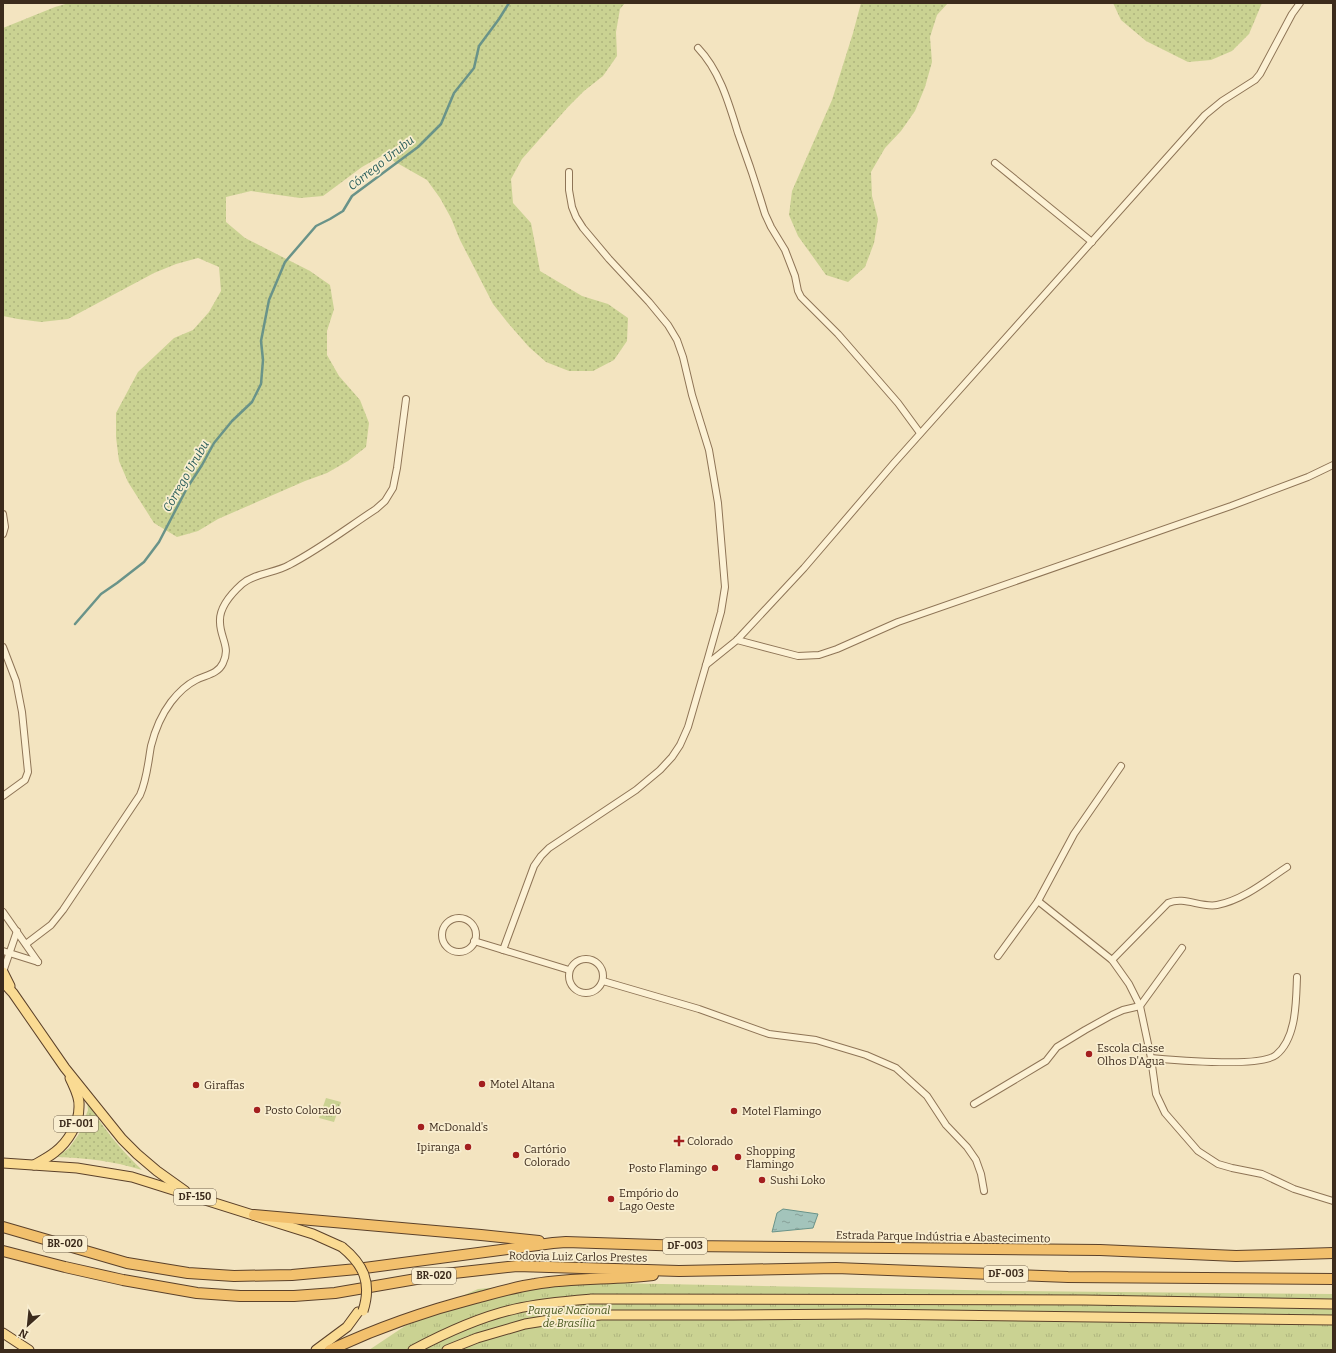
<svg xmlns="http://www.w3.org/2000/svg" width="1336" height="1353" font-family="Bitter,serif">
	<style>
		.grass { fill: url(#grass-dots) }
		.park { fill: url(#park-tufts) }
		.water { fill: url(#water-ripples); stroke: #699389 }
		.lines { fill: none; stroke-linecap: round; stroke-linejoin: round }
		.stream { stroke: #699389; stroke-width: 2.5 }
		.minor-casing { stroke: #8e7456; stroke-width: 8 }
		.primary-casing { stroke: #5b412a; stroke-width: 11 }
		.trunk-casing { stroke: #5b412a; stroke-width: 12 }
		.minor { stroke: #fcf1d4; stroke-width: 6 }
		.primary { stroke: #fadb93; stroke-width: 9 }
		.trunk { stroke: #f2c06d; stroke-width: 10 }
		.primary-bridge-casing { stroke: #5b412a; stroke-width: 11; stroke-linecap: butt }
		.primary-bridge { stroke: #fadb93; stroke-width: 9 }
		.poi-dot { fill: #a31f1f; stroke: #f9eed0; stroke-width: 1.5 }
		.labels { text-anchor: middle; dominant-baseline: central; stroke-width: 3.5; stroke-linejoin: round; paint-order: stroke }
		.shield { fill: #f9eed0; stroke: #756652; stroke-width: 1 }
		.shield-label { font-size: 10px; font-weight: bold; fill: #3c2b1c }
		.poi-label { font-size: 11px; fill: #3c2b1c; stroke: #f9eed0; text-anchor: start }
		.street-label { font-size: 11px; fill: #3c2b1c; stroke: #f9eed0 }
		.park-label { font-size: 11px; font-style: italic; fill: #4b5a20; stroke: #f9eed0 }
		.water-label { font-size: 12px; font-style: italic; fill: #295d5a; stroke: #f9eed0 }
	</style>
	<defs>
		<pattern id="grass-dots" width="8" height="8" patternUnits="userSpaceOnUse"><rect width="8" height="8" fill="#cad292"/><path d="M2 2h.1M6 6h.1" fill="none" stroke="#aeb47d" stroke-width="1.8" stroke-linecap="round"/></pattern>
		<pattern id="park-tufts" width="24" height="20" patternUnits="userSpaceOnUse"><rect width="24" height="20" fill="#cad292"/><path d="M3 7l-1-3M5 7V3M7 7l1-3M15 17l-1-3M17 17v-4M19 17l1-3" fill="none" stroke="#aeb47d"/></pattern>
		<pattern id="water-ripples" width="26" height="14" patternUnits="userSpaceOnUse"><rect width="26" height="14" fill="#a3c4bb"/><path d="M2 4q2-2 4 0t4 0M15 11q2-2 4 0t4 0" fill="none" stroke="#869f97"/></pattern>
	</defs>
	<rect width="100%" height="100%" fill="#f3e4c0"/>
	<g class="grass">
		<polygon points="69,3 625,3 620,9 616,32 617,56 603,76 584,91 568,107 522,159 511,179 513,203 531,223 540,271 582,296 608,304 628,318 627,341 614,360 593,371 569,371 546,362 529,347 508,323 493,304 460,240 451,218 440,198 427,180 383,155 362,167 323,196 300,198 251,191 226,197 226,222 245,238 310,271 330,285 334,309 327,331 327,355 339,376 360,400 369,423 366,447 348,461 327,473 305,481 218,519 198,531 177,537 154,523 128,482 119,461 116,437 116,413 138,372 174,338 193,330 209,312 221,291 219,267 198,258 176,264 154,273 68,319 41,322 18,319 3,316 3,28 55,7"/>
		<polygon points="861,3 948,3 937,15 930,37 932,62 925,87 915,111 901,131 885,148 871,172 872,196 878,219 874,243 865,267 848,282 826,275 798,236 789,215 792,191 832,100 853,33"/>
		<polygon points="1113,3 1262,3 1249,34 1232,51 1211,60 1188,62 1146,41 1121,20"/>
		<path d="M87,1101C102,1127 120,1149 142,1170C113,1161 87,1158 57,1157L69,1148L79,1134L88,1110Z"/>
	</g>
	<g class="park">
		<polygon points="326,1098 341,1102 334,1122 319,1118"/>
		<polygon points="560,1282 1015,1291 1333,1294 1333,1350 369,1350 426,1312 478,1289"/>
	</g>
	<polygon class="water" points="783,1209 818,1214 813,1228 772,1232 777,1213"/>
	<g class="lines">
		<polyline class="stream" points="75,624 101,594 117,583 144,562 159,542 187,488 202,465 214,443 232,421 252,402 261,384 263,360 261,341 269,300 285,262 316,226 330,219 343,211 352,196 418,147 441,124 454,93 474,68 479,46 499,19 509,3"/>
		<g class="minor-casing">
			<g id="minor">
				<path d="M698,48C720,71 729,104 738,133C748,160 757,187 765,214L771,227L785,250L795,276L798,291L801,297L838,334L898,403L920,433"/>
				<polyline points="995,163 1092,242"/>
				<polyline points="3,514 5,527 3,534"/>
				<polyline points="737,640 798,656 819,655 837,649 898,622 1231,506 1308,477 1333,465"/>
				<polyline points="3,647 16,681 22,712 28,772 25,780 3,796"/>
				<polyline points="706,665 737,640 804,568 894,463 1205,115 1222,101 1255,80 1260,74 1292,14 1300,3"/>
				<polyline points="1038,901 1112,960 1129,984 1140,1006 1151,1058 1156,1094 1165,1113 1198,1151 1218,1164 1232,1168 1262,1174 1294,1189 1333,1201"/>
				<polyline points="3,912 38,962"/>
				<circle cx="459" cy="935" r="17"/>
				<polyline points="474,941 569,970"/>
				<path d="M26,944L51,925L63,910L140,795C147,779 148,763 151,746C155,730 162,714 171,702C178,693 186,685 196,680C206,675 218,674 223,663C231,647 220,638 220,622C219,608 232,593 242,584C255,573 275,573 289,565C320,549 347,528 376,509L385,501L393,488L397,468L406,399"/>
				<polyline points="503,950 534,866 541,856 549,848 636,790 660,770 672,757 680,745 688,727 706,665 721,612 725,587 718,503 709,450 692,395 683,357 677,340 668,325 649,302 609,259 583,228 576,217 572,207 569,190 569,172"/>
				<polyline points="3,951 38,962"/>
				<polyline points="998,956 1038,901 1074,834 1121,766"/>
				<circle cx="586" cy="976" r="17"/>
				<path d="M1112,960L1168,903C1184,896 1201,908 1217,905C1243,900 1266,881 1287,867"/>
				<polyline points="3,972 17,931"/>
				<polyline points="603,981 699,1009 769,1034 816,1040 866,1055 896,1068 927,1096 946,1125 967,1147 976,1160 981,1174 984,1191"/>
				<path d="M1151,1058C1174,1060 1260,1068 1276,1055C1297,1038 1296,1000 1297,977"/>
				<polyline points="974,1104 1046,1061 1057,1047 1085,1030 1112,1015 1123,1010 1140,1006 1182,948"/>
			</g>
		</g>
		<g class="primary-casing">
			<g id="primary">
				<polyline points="3,972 10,986"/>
				<polyline points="3,982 13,993 65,1068 122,1139 137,1154 157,1171 185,1191"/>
				<polyline points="3,1163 77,1168 132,1177 313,1234 342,1247"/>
				<path d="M34,1165C41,1161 49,1157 55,1152C68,1142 79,1124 79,1107C80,1097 74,1087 70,1078"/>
				<polyline points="3,1333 29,1350"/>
				<polyline points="316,1350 347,1327 358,1312"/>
				<path d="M413,1350C445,1333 479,1317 515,1309C540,1303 566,1301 591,1299L1084,1300L1333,1304"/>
				<polyline points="447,1350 477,1338 525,1324 562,1318 601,1315 733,1315 866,1314 1333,1320"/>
			</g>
		</g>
		<g class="trunk-casing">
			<g id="trunk">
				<polyline points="254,1215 481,1235 539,1241"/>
				<polyline points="3,1227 127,1263 188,1273 234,1276 292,1275 357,1269 553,1243 566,1242 686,1246 1100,1250 1236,1256 1333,1253"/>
				<polyline points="3,1251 65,1267 123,1280 197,1293 240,1296 294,1296 335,1293 445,1274 517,1266 679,1271 836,1268 1068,1277 1333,1279"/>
				<path d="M330,1350C377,1328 425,1311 476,1298C495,1293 515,1287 535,1284C574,1277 614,1280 653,1275"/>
			</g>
		</g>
		<use href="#minor" class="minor"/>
		<use href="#primary" class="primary"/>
		<use href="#trunk" class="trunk"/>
		<g class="primary-bridge-casing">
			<path id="primary-bridge" d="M342,1247C364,1265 372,1283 363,1311"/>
		</g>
		<use href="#primary-bridge" class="primary-bridge"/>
	</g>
	<g class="poi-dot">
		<circle cx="1089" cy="1054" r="4"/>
		<circle cx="482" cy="1084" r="4"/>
		<circle cx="196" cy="1085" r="4"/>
		<circle cx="257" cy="1110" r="4"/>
		<circle cx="734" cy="1111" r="4"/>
		<circle cx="421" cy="1127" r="4"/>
		<path d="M677 1135h4v4h4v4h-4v4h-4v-4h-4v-4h4z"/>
		<circle cx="468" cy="1147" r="4"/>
		<circle cx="516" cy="1155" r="4"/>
		<circle cx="738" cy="1157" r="4"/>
		<circle cx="715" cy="1168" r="4"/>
		<circle cx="762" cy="1180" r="4"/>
		<circle cx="611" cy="1199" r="4"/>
	</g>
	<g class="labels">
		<g class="shield">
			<rect x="54" y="1116" width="44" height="16" rx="3"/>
			<rect x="174" y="1189" width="42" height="16" rx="3"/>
			<rect x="43" y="1236" width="44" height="16" rx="3"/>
			<rect x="663" y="1238" width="44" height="16" rx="3"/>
			<rect x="984" y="1266" width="44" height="16" rx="3"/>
			<rect x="412" y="1268" width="44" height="16" rx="3"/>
		</g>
		<g class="shield-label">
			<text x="76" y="1124">DF-001</text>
			<text x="195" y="1197">DF-150</text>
			<text x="65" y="1244">BR-020</text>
			<text x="685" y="1246">DF-003</text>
			<text x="1006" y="1274">DF-003</text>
			<text x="434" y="1276">BR-020</text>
		</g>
		<g class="poi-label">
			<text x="1097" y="1048">Escola Classe<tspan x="1097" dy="13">Olhos D'Agua</tspan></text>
			<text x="490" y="1084">Motel Altana</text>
			<text x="204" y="1085">Giraffas</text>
			<text x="265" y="1110">Posto Colorado</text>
			<text x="742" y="1111">Motel Flamingo</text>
			<text x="429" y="1127">McDonald's</text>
			<text x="687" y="1141">Colorado</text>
			<text x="460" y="1147" text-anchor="end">Ipiranga</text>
			<text x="524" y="1149">Cartório<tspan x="524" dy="13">Colorado</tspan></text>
			<text x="746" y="1151">Shopping<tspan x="746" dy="13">Flamingo</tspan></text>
			<text x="707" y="1168" text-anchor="end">Posto Flamingo</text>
			<text x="770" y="1180">Sushi Loko</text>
			<text x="619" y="1193">Empório do<tspan x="619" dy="13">Lago Oeste</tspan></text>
		</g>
		<g class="street-label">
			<text transform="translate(943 1237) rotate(1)">Estrada Parque Indústria e Abastecimento</text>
			<text transform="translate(578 1257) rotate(1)">Rodovia Luiz Carlos Prestes</text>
		</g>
		<g class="park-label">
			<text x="569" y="1310">Parque Nacional<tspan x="569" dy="13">de Brasília</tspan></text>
		</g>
		<g class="water-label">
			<text transform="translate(381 163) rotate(-38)">Córrego Urubu</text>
			<text transform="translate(186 476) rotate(-60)">Córrego Urubu</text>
		</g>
	</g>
	<rect width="1336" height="1353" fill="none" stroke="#3c2b1c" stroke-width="8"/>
	<g transform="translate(28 1325) rotate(207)" stroke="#f9eed0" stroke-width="3" paint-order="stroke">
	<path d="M0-3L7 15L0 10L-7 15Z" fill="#3c2b1c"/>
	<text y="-6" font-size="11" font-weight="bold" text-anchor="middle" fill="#3c2b1c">N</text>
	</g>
</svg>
